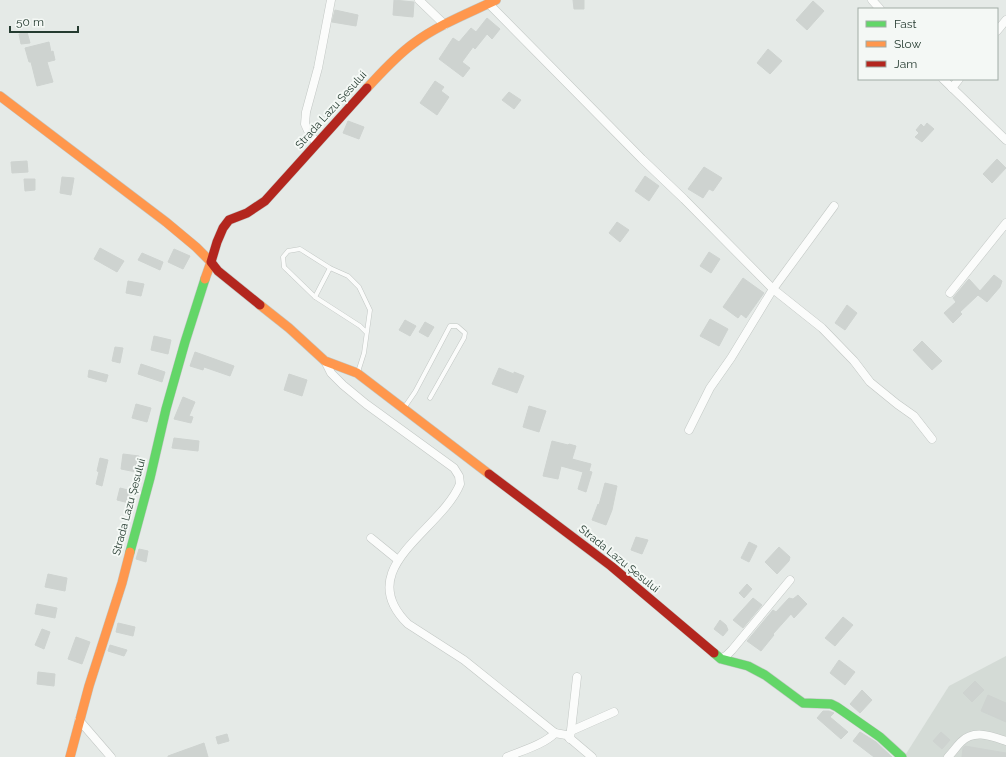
<svg xmlns="http://www.w3.org/2000/svg" width="1006" height="757" font-family="Raleway,sans-serif">
	<style>
		.built { fill: #d4dbd6 }
		.building { fill: #ced3d0; stroke: #ced3d0 }
		.lines { fill: none; stroke-linecap: round; stroke-linejoin: round }
		.lane-casing { stroke: #c2c7c4; stroke-width: 5 }
		.street-casing { stroke: #c2c7c4; stroke-width: 9 }
		.fast-casing { stroke: #c1c7c4; stroke-width: 10 }
		.slow-casing { stroke: #c1c7c4; stroke-width: 10 }
		.jam-casing { stroke: #c1c7c4; stroke-width: 10 }
		.lane { stroke: #fbfcfb; stroke-width: 4 }
		.street { stroke: #fbfcfb; stroke-width: 8 }
		.fast { stroke: #63d668; stroke-width: 9 }
		.slow { stroke: #ff974d; stroke-width: 9 }
		.jam { stroke: #b3261e; stroke-width: 9 }
		.labels { text-anchor: middle; dominant-baseline: central; stroke-width: 4; stroke-linejoin: round; paint-order: stroke }
		.street-label { font-size: 11px; fill: #253b30; stroke: #f4f8f5 }
	</style>
	<rect width="100%" height="100%" fill="#e5eae7"/>
	<polygon class="built" points="1006,656 1006,757 904,757 949,686"/>
	<g class="building">
		<polygon points="394,0 414,2 413,17 393,15"/>
		<polygon points="573,0 584,0 584,9 574,9"/>
		<polygon points="813,1 824,11 807,30 796,20"/>
		<polygon points="335,10 358,15 356,26 332,22"/>
		<polygon points="487,18 500,29 492,39 487,34 475,49 473,47 462,62 470,68 463,77 439,59 453,38 459,42 471,28 476,32"/>
		<polygon points="27,32 30,43 21,44 19,34"/>
		<polygon points="49,42 51,52 53,51 55,60 47,62 53,82 37,86 31,62 29,62 25,48"/>
		<polygon points="768,49 782,61 770,74 757,63"/>
		<polygon points="435,81 444,87 441,91 449,97 437,115 420,103"/>
		<polygon points="509,92 521,100 514,109 502,100"/>
		<polygon points="348,121 364,127 359,139 343,133"/>
		<polygon points="927,123 934,129 922,142 915,137 919,133 916,130 921,124 924,127"/>
		<polygon points="997,159 1006,168 992,183 983,174"/>
		<polygon points="27,161 28,172 12,173 11,162"/>
		<polygon points="704,167 722,178 713,191 709,189 703,198 688,189"/>
		<polygon points="645,176 659,186 649,201 635,191"/>
		<polygon points="62,177 74,178 71,195 60,193"/>
		<polygon points="24,179 35,179 35,190 25,191"/>
		<polygon points="617,222 629,230 620,242 609,233"/>
		<polygon points="100,248 124,261 117,272 94,259"/>
		<polygon points="174,249 190,256 183,269 168,262"/>
		<polygon points="709,252 720,259 711,273 700,266"/>
		<polygon points="142,253 163,262 160,270 138,260"/>
		<polygon points="994,275 1002,281 1000,287 987,302 978,295 960,312 962,314 953,323 944,313 956,302 953,298 968,280 969,279 980,291"/>
		<polygon points="743,278 764,293 746,318 741,314 738,318 723,307"/>
		<polygon points="128,281 144,284 141,296 126,293"/>
		<polygon points="847,305 857,313 845,330 835,323"/>
		<polygon points="710,319 728,329 719,346 700,336"/>
		<polygon points="405,320 416,326 410,336 399,330"/>
		<polygon points="425,322 434,327 428,337 419,332"/>
		<polygon points="154,336 171,340 168,354 151,350"/>
		<polygon points="922,341 942,361 932,370 913,350"/>
		<polygon points="115,347 123,348 120,363 112,361"/>
		<polygon points="195,352 234,366 230,376 204,367 203,370 190,366"/>
		<polygon points="141,364 165,372 162,382 138,374"/>
		<polygon points="499,368 514,374 514,372 524,376 517,393 492,384"/>
		<polygon points="89,370 108,375 106,382 88,377"/>
		<polygon points="289,374 307,380 302,396 284,390"/>
		<polygon points="183,397 195,402 189,416 193,417 191,423 174,419"/>
		<polygon points="136,404 151,408 147,422 132,418"/>
		<polygon points="529,406 546,411 539,432 523,427"/>
		<polygon points="174,438 199,441 198,451 172,448"/>
		<polygon points="552,441 568,445 569,444 576,446 572,459 591,464 589,471 592,472 586,492 578,489 583,472 561,466 558,479 543,476"/>
		<polygon points="123,454 139,456 136,472 121,469"/>
		<polygon points="100,458 108,460 102,486 96,484 99,472 97,471"/>
		<polygon points="605,483 617,486 612,510 606,525 592,520 598,504 599,505"/>
		<polygon points="120,488 132,491 129,503 117,500"/>
		<polygon points="636,537 648,540 642,554 631,550"/>
		<polygon points="749,542 757,546 749,562 741,558"/>
		<polygon points="779,547 790,557 789,561 777,574 765,562"/>
		<polygon points="139,549 148,551 146,562 136,559"/>
		<polygon points="48,574 67,578 65,591 45,587"/>
		<polygon points="747,584 752,589 744,598 739,593"/>
		<polygon points="798,595 807,604 794,618 791,614 773,634 774,635 761,651 747,641 773,610 776,612 789,598 793,599"/>
		<polygon points="753,598 762,605 743,628 733,620"/>
		<polygon points="37,604 57,608 55,618 35,614"/>
		<polygon points="843,617 853,625 835,646 825,638"/>
		<polygon points="720,620 726,625 728,630 723,636 714,629"/>
		<polygon points="118,623 135,627 133,636 116,632"/>
		<polygon points="42,629 50,632 44,649 35,645"/>
		<polygon points="76,637 90,642 82,664 68,659"/>
		<polygon points="110,645 127,650 124,656 108,651"/>
		<polygon points="839,660 855,672 845,685 830,673"/>
		<polygon points="38,672 55,674 54,686 37,684"/>
		<polygon points="975,681 984,690 972,702 963,693"/>
		<polygon points="862,690 872,700 860,713 850,704"/>
		<polygon points="988,695 1006,703 1006,722 981,711"/>
		<polygon points="823,711 829,711 834,713 830,717 848,732 841,739 817,718"/>
		<polygon points="860,732 876,742 892,757 874,757 853,741"/>
		<polygon points="941,732 950,740 942,749 933,741"/>
		<polygon points="227,734 229,741 218,744 216,737"/>
		<polygon points="204,743 208,757 168,757 168,756"/>
		<polygon points="965,746 1006,753 1006,757 962,757 963,748"/>
	</g>
	<g class="lines">
		<g class="lane-casing">
			<g id="lane">
				<polyline points="315,297 330,268"/>
				<polyline points="358,372 364,353 370,310 359,287 348,276 330,268 300,249 288,251 283,257 284,267 315,297 360,326 366,332"/>
				<polyline points="404,408 415,392 450,326 457,326 465,333 464,338 430,398"/>
			</g>
		</g>
		<g class="street-casing">
			<g id="street">
				<polyline points="419,0 445,25"/>
				<polyline points="872,0 880,9"/>
				<polyline points="489,4 642,159 684,199 773,289 731,358 710,388 689,430"/>
				<polyline points="997,31 1006,20"/>
				<polyline points="943,79 1006,140"/>
				<polyline points="952,88 959,79"/>
				<polyline points="317,143 310,135 305,124 306,112 318,68 331,0"/>
				<polyline points="834,206 773,289 822,328 854,361 870,382 897,404 914,416 932,439"/>
				<polyline points="950,293 1006,223"/>
				<path d="M325,361L331,373L343,385L366,404L454,468L459,476L460,484C441,531 351,568 408,624L464,660L555,733L566,735L592,757"/>
				<polyline points="371,538 398,560"/>
				<polyline points="721,659 727,655 732,650 790,580"/>
				<polyline points="79,720 111,757"/>
				<polyline points="571,731 614,712"/>
				<polyline points="570,739 577,677"/>
				<path d="M507,757C521,751 545,744 555,733"/>
				<path d="M948,757C953,752 956,747 961,742C974,729 991,736 1006,741"/>
			</g>
		</g>
		<g class="fast-casing">
			<g id="fast">
				<polyline points="130,552 150,478 166,409 185,342 205,279"/>
				<polyline points="714,653 721,659 748,666 765,675 803,703 831,704 837,707 880,737 902,757"/>
			</g>
		</g>
		<g class="slow-casing">
			<g id="slow">
				<path d="M367,88C382,72 396,56 414,43C438,25 469,13 496,0"/>
				<polyline points="0,96 166,222 196,247 211,262 205,279"/>
				<polyline points="260,305 289,328 325,361 357,373 489,474"/>
				<polyline points="70,757 89,686 122,583 130,552"/>
			</g>
		</g>
		<g class="jam-casing">
			<g id="jam">
				<polyline points="260,305 218,271 211,262 217,242 223,228 229,220 247,213 265,201 367,88"/>
				<polyline points="489,474 611,566 714,653"/>
			</g>
		</g>
		<use href="#lane" class="lane"/>
		<use href="#street" class="street"/>
		<use href="#fast" class="fast"/>
		<use href="#slow" class="slow"/>
		<use href="#jam" class="jam"/>
	</g>
	<g class="labels">
		<g class="street-label">
			<text transform="translate(331 110) rotate(-48)">Strada Lazu Șesului</text>
			<text transform="translate(129 507) rotate(-75)">Strada Lazu Șesului</text>
			<text transform="translate(619 559) rotate(39)">Strada Lazu Șesului</text>
		</g>
	</g>
	<rect x="858" y="8" width="140" height="72" fill="#f4f8f5" stroke="#a1aca6"/>
	<rect x="866" y="21" width="20" height="6" fill="#63d668" stroke="#a1aca6"/>
	<text x="894" y="28" font-size="12" fill="#253b30">Fast</text>
	<rect x="866" y="41" width="20" height="6" fill="#ff974d" stroke="#a1aca6"/>
	<text x="894" y="48" font-size="12" fill="#253b30">Slow</text>
	<rect x="866" y="61" width="20" height="6" fill="#b3261e" stroke="#a1aca6"/>
	<text x="894" y="68" font-size="12" fill="#253b30">Jam</text>
	<path d="M10 26v6h68v-6" fill="none" stroke="#253b30" stroke-width="2"/>
	<text x="16" y="26" font-size="12" fill="#253b30" stroke="#f4f8f5" stroke-width="3" paint-order="stroke">50 m</text>
</svg>
